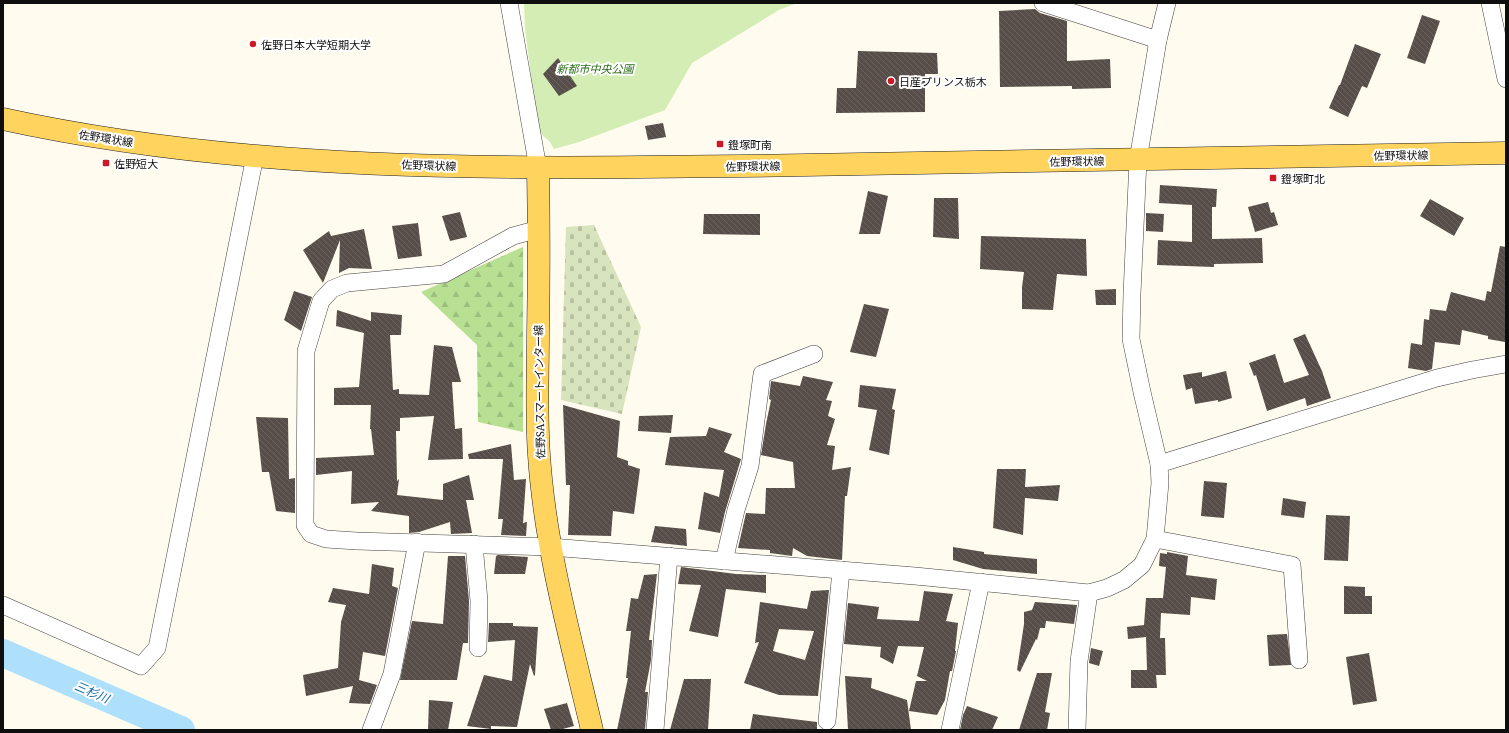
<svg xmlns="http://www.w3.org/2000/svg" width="1509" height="733" font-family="'Noto Serif','Noto Sans JP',serif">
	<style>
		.green { fill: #d3edb4 }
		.forest { fill: url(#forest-firs) }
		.cemetery { fill: url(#cemetery-stones) }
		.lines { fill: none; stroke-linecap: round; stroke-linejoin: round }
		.river { stroke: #aee0fc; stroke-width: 28 }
		.building { fill: url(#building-back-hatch); fill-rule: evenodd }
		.minor-casing { stroke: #414141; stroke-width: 18 }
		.major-casing { stroke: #1f1f1f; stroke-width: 23 }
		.minor { stroke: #fff; stroke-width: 17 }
		.major { stroke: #ffd45e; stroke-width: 22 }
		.poi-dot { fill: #cb1925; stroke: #fff; stroke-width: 1.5 }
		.labels { text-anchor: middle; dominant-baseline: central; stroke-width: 4; stroke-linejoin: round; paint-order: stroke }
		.poi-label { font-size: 11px; fill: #0e0e0e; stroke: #fff; text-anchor: start }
		.park-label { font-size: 11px; font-style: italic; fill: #2b6c18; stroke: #fff }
		.street-label { font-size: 11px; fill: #0e0e0e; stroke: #fff }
		.water-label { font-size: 12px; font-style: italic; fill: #0b69ab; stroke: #fff }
	</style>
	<defs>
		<pattern id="forest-firs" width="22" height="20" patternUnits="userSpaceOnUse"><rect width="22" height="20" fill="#b7e092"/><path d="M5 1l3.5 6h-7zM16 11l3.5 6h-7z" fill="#9cbf7d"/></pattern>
		<pattern id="cemetery-stones" width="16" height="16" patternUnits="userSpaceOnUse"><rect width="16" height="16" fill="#d8e4bd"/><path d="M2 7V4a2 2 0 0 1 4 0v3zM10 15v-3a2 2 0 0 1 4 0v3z" fill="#b8c2a1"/></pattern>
		<pattern id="building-back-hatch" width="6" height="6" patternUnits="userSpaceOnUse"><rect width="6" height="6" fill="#574e49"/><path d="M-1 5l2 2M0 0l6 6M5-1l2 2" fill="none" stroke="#6a635f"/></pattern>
	</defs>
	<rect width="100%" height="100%" fill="#fffbee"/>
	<polygon class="green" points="524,3 797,3 779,10 692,63 665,110 579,142 554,149 550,142 538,131 525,28"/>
	<polygon class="forest" points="523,247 523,432 478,422 477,345 421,292"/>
	<polygon class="cemetery" points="594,225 641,327 622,414 561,400 566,227"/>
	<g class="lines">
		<polyline class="river" points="3,653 181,730"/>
	</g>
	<g class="building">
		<polygon points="1035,9 1040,13 1067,21 1067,61 1110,59 1111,88 1072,89 1072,86 1000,87 999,11"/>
		<polygon points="1422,15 1440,21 1425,64 1407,58"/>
		<polygon points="1355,44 1381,54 1367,88 1362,86 1348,117 1329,108 1339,85 1340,85"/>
		<polygon points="858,51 937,53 938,74 925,74 925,112 836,113 837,88 856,88"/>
		<polygon points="558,58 577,86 559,96 543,74"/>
		<polygon points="663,123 666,137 648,140 645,126"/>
		<polygon points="1160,185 1217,189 1216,207 1212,207 1212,239 1262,238 1263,263 1214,264 1214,267 1157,265 1158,240 1192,242 1192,205 1159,203"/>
		<polygon points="868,191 888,196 880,234 859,234"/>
		<polygon points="934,198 958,198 959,239 933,237"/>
		<polygon points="1430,199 1464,218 1454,236 1420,216"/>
		<polygon points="1268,202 1271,213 1274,212 1278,225 1255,232 1248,207"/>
		<polygon points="460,212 467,237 450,241 442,216"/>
		<polygon points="1146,213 1164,214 1163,232 1146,231"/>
		<polygon points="704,214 760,214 760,235 703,234"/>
		<polygon points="418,223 422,256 398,259 392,226"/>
		<polygon points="364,229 372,269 349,268 339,273 340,240 323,283 303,250 329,231 331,236"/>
		<polygon points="981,236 1086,239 1087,276 1057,274 1053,310 1022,309 1022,287 1024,272 980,269"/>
		<polygon points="1500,246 1506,247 1506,335 1505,342 1488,339 1488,336 1462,330 1460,345 1435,342 1432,369 1426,371 1408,368 1411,343 1422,345 1424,319 1429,320 1430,309 1446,311 1451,292 1485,301 1487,291 1491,292"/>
		<polygon points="1116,289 1116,305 1096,305 1095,290"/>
		<polygon points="294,291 312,297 301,331 284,320"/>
		<polygon points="864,304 889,309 876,357 850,352"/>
		<polygon points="337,310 371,321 371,312 402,315 401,335 390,335 393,390 399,389 399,394 429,395 434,345 452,347 461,382 452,382 455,429 462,428 463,459 428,460 434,416 400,418 400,431 396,431 397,481 399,479 397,495 443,500 443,484 469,475 474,500 466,500 472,533 451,534 450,522 419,532 409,533 409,516 371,511 379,502 351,504 352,471 316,475 316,458 374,455 371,429 370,429 371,405 334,405 334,388 359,387 364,333 336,326"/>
		<polygon points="1305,334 1322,371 1331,398 1307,406 1305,398 1267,411 1256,375 1254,376 1249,363 1275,354 1284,383 1309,375 1293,339"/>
		<polygon points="1226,371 1232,398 1218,402 1218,400 1195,404 1192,388 1186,390 1183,375 1202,372 1202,377"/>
		<polygon points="803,376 833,382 826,400 832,401 828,416 835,419 827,445 835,446 832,470 851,467 847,496 845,496 842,560 807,556 793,548 792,556 770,553 770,550 738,548 746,513 765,514 766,488 795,488 793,462 761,455 766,424 771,400 769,399 771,381 800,386"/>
		<polygon points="860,385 896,389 892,409 895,410 889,455 869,450 877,410 858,407"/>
		<polygon points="563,405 620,421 617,457 628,461 628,465 640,469 634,514 613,511 611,536 568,535 570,485 566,485"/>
		<polygon points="673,415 671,433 638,431 639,416"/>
		<polygon points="256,417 288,418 289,479 295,478 295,513 276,511 269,472 262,472"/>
		<polygon points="709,427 732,434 724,452 741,459 725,512 720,533 698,529 704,492 719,497 724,470 665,465 670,437 706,436"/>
		<polygon points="511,444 514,480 526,479 523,523 527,522 526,536 501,535 503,519 498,519 503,459 469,459 468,454"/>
		<polygon points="997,469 1026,469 1025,487 1060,485 1058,501 1025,498 1023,535 993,528"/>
		<polygon points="1204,481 1227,483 1224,518 1201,516"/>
		<polygon points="1283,498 1306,502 1304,518 1281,515"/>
		<polygon points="1326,515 1350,516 1348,561 1324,560"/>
		<polygon points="655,526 686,529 687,546 651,542"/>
		<polygon points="953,547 984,552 984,554 1037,559 1037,574 983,569 953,560"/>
		<polygon points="1167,552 1188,556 1186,575 1217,579 1215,600 1191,597 1190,615 1161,613 1160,638 1165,638 1166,675 1156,675 1157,688 1131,688 1131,670 1147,670 1146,637 1128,639 1127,627 1144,625 1146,598 1163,598 1166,567 1159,566 1160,553 1167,554"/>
		<polygon points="498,555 528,557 525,574 494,574 496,556"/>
		<polygon points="448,556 465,556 469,601 468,643 463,643 457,680 400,680 412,621 443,624"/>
		<polygon points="372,564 394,568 392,586 398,588 385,656 363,652 359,680 377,685 370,704 349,703 353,686 306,696 303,675 338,668 341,622 346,605 328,602 333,588 369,594"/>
		<polygon points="681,567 736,574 766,575 766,593 726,589 718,637 689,631 701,585 678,584"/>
		<polygon points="657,574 649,640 652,640 651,660 645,692 648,692 645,730 617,730 628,678 626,678 631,631 626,631 631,598 638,599 644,575"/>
		<polygon points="1344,586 1365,587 1365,596 1372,596 1372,614 1344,614"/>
		<path d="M829,590L818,696L779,695L744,683L759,642L755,643L760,602L807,609L811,591ZM779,629L814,631L805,660L773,651Z"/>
		<polygon points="924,591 953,594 946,621 958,623 955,651 956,651 952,671 950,671 945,700 937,715 909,711 916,681 927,681 917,676 924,647 898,646 893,664 880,657 881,647 844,644 848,603 879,607 877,619 919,621"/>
		<polygon points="1035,602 1077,605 1074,624 1046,621 1045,628 1040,628 1037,640 1036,639 1020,672 1017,670 1024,624 1024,612 1032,610"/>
		<polygon points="489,623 513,623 513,626 538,627 535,675 534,676 530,664 517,727 491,726 491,729 467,726 484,675 512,681 515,640 488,642"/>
		<polygon points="1287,634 1291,665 1269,666 1267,635"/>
		<polygon points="1091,648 1103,651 1099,666 1089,663"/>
		<polygon points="1369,653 1377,701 1353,705 1346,657"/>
		<polygon points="1037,673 1052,673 1045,712 1050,713 1047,730 1019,730"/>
		<polygon points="845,676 872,678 871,688 907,700 911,730 848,730"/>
		<polygon points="684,679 711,679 708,730 670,730"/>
		<polygon points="429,700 453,702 448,730 428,730"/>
		<polygon points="567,703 574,726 559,730 551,730 544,709"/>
		<polygon points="967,706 998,717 992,730 960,730 963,715"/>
		<polygon points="753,714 817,722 817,730 750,730"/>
	</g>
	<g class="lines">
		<g class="minor-casing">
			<g id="minor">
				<polyline points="509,3 538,168"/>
				<polyline points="1043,3 1158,40"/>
				<polyline points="1490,3 1506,79"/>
				<polyline points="539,229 513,236 444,274 347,283 332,289 321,301 306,351 305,525 311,534 326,539 357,541 551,547 915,576 1089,593 1107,588 1124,580 1142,565 1155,539 1160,483 1159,464 1142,392 1131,339 1132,294 1138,160 1158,40 1167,3"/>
				<polyline points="1159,464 1437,378 1472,370 1506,364"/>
				<polyline points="1155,539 1292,565 1299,660"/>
				<polyline points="474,544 479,601 478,648"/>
				<polyline points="724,561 736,510 750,466 762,374 814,354"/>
				<polyline points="3,605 141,666 157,648 255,156"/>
				<polyline points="827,721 841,570"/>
				<polyline points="371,730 392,674 417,542"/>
				<polyline points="655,730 669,556"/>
				<polyline points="950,730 981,582"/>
				<polyline points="1077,730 1079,661 1089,593"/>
			</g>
		</g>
		<g class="major-casing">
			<g id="major">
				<path d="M3,119C245,172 495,169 742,166C996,164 1251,158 1506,153"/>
				<path d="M538,168C539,224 539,279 538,334C538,374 536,415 539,455C545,548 571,640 592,730"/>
			</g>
		</g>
		<use href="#minor" class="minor"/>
		<use href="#major" class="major"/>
	</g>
	<g class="poi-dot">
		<circle cx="253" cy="44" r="4"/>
		<circle cx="891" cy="81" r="4"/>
		<rect x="716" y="140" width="8" height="8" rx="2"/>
		<rect x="102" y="159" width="8" height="8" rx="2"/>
		<rect x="1269" y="174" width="8" height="8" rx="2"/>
	</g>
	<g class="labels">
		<g class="poi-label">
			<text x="261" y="44">佐野日本大学短期大学</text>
			<text x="899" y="81">日産プリンス栃木</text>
			<text x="728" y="144">鐙塚町南</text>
			<text x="114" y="163">佐野短大</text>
			<text x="1281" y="178">鐙塚町北</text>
		</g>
		<g class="park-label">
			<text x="595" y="68">新都市中央公園</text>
		</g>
		<g class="street-label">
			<text transform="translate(106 138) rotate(9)">佐野環状線</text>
			<text transform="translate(1401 155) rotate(-1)">佐野環状線</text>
			<text transform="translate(1077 161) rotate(-1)">佐野環状線</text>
			<text transform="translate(429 165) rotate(2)">佐野環状線</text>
			<text transform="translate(753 166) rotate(-1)">佐野環状線</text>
			<text transform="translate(539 392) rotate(-91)">佐野SAスマートインター線</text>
		</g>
		<g class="water-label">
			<text transform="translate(92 692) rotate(23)">三杉川</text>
		</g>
	</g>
	<rect width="1509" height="733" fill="none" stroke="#0e0e0e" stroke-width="8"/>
</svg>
